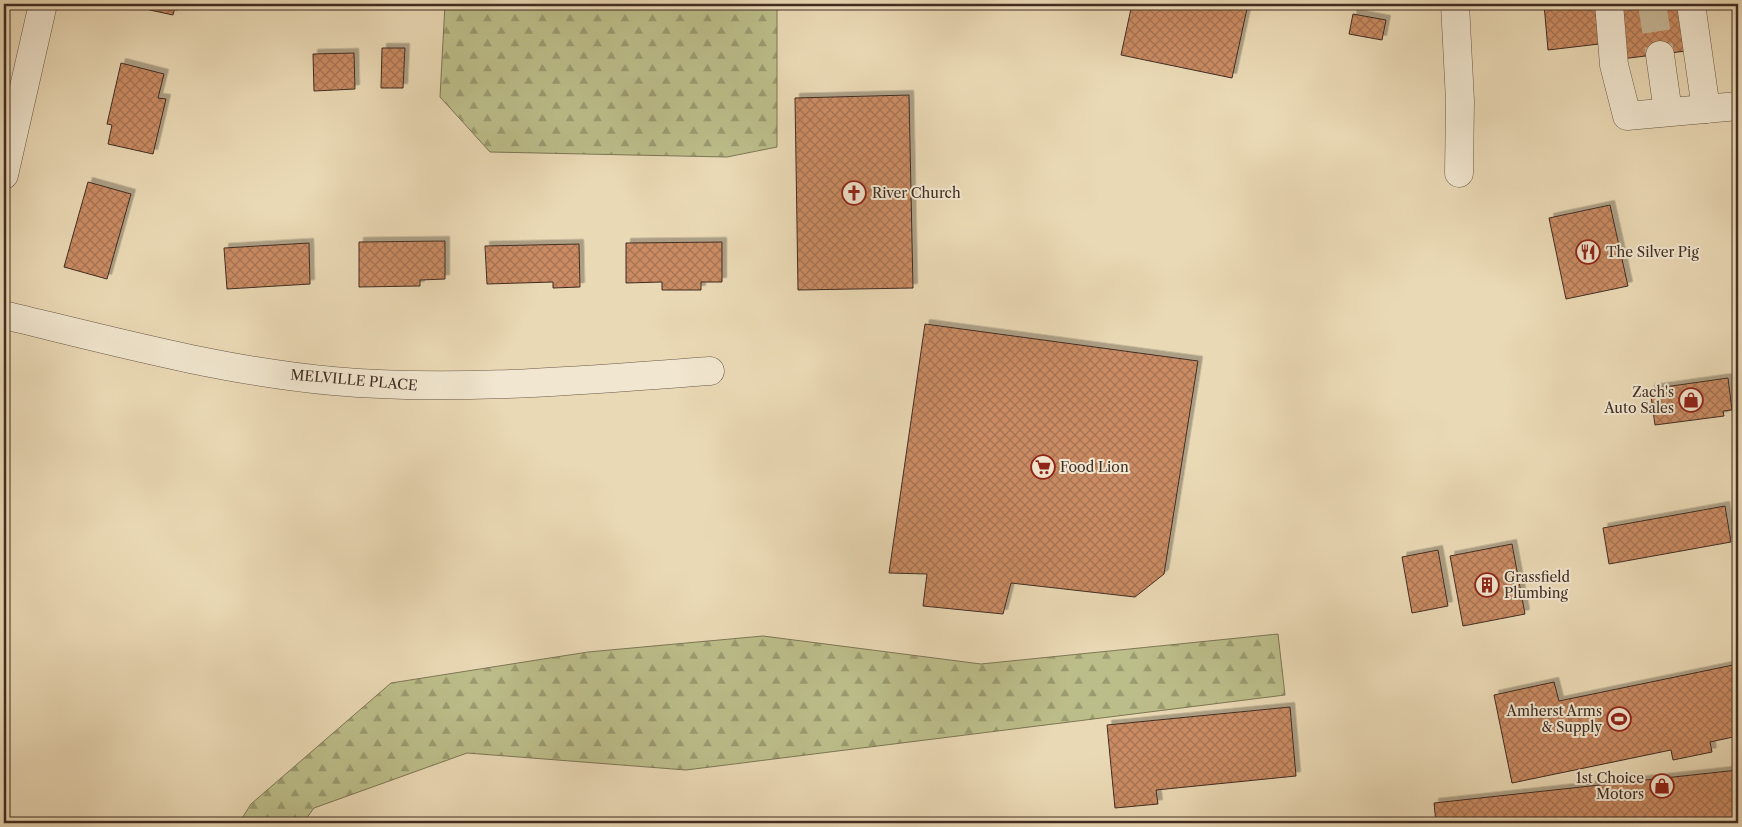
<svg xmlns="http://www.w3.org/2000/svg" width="1742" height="827" font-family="'Libre Caslon Text',serif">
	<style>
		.forest { fill: url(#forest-firs); stroke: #7e7656 }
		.building { fill: url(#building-cross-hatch); stroke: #402d23; filter: url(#shadow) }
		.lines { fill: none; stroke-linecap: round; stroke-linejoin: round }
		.minor-tunnel { stroke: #c8b798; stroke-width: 28; stroke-dasharray: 28 14; stroke-linecap: butt }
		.minor-casing { stroke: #6a5848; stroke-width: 29 }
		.minor { stroke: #f1e6cf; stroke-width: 28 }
		.labels { text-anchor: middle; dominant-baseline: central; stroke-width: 4; stroke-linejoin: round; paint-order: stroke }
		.poi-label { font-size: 14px; fill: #402d23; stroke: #f1e6cf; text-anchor: start }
		.street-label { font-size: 14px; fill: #402d23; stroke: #f1e6cf }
	</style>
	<defs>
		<pattern id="forest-firs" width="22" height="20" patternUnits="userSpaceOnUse" patternTransform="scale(1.25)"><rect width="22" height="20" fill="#bcbe8a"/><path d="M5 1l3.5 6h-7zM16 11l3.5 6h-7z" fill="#9a9b70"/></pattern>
		<pattern id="building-cross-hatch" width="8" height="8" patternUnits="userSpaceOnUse" patternTransform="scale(1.25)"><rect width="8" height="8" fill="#cb8c64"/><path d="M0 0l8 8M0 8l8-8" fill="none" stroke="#a67352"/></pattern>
		<filter id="shadow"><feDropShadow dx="4.5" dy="-4.5" stdDeviation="0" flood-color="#0004"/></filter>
	</defs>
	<rect width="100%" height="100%" fill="#ead9b5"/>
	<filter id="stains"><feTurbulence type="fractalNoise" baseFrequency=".004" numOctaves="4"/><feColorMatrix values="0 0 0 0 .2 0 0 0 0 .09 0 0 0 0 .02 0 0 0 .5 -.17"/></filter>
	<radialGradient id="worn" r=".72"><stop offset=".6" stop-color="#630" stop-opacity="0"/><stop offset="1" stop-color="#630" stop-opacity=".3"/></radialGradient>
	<g class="forest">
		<polygon points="445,4 777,4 777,147 727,157 490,152 440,97"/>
		<polygon points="1278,634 1285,695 686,770 467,753 314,808 303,823 239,823 251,804 391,683 588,652 763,636 981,664"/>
	</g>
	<g class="building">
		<polygon points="137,4 176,4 173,15 136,7"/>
		<polygon points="1132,4 1248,4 1232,78 1121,55"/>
		<polygon points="1544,4 1595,4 1599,44 1548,50"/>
		<polygon points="1623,4 1680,4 1686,51 1621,59"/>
		<polygon points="1353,14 1386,20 1382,40 1349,34"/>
		<polygon points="382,48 405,48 403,88 381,88"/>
		<polygon points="354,53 355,89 314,91 313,54"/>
		<polygon points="121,63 164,74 158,98 166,99 153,154 108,144 112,125 107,124"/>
		<polygon points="909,95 913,288 798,290 795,98"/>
		<polygon points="88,182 131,194 107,279 64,267"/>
		<polygon points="1610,205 1628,286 1566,299 1549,218"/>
		<polygon points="445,241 445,279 420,280 420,286 359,287 359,242"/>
		<polygon points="722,242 722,282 701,282 701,290 662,290 662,282 626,283 626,243"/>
		<polygon points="309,243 310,284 227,289 224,248"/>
		<polygon points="579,244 580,287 553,288 553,282 487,284 485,246"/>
		<polygon points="925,324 1198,361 1164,574 1135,597 1011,583 1003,614 923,606 927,574 889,573"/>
		<polygon points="1728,378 1732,410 1723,411 1724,416 1655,425 1650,389"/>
		<polygon points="1725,506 1731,542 1609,564 1603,528"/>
		<polygon points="1512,544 1525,614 1463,626 1450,556"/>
		<polygon points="1438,550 1448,606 1412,613 1402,557"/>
		<polygon points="1738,664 1738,736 1710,742 1712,752 1673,760 1671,750 1512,783 1494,695 1554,682 1559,701"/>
		<polygon points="1290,707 1296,776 1156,790 1158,804 1115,808 1107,725"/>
		<polygon points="1738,770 1738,823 1436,823 1434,803"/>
	</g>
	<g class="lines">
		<polyline class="minor-tunnel" points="1652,4 1660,55"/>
		<g class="minor-casing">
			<g id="minor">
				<polyline points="1455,4 1460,101 1459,173"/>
				<polyline points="1609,4 1614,65 1627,116 1738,106"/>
				<polyline points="1691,4 1706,109"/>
				<polyline points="1660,55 1668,112"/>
				<polyline points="4,175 43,4"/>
				<path d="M4,315C112,341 222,371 333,381C458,392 584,380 710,371"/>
			</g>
		</g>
		<use href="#minor" class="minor"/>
	</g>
	<defs>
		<g id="church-ring" transform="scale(1.25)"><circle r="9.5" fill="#f1e6cf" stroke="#8f2418" stroke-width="1.5"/><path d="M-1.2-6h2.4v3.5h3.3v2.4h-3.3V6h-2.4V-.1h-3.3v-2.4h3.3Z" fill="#8f2418"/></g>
		<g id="restaurant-ring" transform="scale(1.25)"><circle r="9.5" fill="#f1e6cf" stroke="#8f2418" stroke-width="1.5"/><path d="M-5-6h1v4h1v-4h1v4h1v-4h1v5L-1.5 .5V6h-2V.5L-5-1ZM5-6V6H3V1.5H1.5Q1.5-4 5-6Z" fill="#8f2418"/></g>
		<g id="shop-ring" transform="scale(1.25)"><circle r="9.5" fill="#f1e6cf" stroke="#8f2418" stroke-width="1.5"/><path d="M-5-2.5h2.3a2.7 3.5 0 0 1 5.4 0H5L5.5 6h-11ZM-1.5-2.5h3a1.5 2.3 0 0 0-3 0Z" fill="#8f2418"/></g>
		<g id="supermarket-ring" transform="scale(1.25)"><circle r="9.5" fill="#f1e6cf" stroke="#8f2418" stroke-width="1.5"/><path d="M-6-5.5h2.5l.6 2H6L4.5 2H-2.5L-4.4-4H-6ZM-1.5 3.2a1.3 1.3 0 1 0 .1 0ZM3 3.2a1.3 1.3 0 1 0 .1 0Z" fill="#8f2418"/></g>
		<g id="building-ring" transform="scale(1.25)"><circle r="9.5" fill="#f1e6cf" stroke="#8f2418" stroke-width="1.5"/><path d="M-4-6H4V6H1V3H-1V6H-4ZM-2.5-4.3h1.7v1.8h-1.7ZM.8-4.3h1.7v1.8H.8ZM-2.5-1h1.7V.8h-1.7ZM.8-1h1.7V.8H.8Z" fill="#8f2418"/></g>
		<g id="stadium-ring" transform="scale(1.25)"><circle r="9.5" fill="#f1e6cf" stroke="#8f2418" stroke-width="1.5"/><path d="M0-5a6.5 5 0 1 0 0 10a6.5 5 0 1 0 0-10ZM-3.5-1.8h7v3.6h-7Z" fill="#8f2418"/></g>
	</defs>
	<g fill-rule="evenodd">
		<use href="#church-ring" x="854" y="193"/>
		<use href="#restaurant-ring" x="1588" y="252"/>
		<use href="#shop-ring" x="1691" y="400"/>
		<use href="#supermarket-ring" x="1043" y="467"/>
		<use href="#building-ring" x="1487" y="585"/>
		<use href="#stadium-ring" x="1619" y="719"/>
		<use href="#shop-ring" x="1662" y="786"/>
	</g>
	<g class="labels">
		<g class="poi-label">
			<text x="872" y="193">River Church</text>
			<text x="1606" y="252">The Silver Pig</text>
			<text x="1674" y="392" text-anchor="end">Zach's<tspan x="1674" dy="16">Auto Sales</tspan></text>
			<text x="1060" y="467">Food Lion</text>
			<text x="1504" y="577">Grassfield<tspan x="1504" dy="16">Plumbing</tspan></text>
			<text x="1602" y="711" text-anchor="end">Amherst Arms<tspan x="1602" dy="16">&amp; Supply</tspan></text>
			<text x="1644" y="778" text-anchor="end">1st Choice<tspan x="1644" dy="16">Motors</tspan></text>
		</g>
		<g class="street-label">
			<text transform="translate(354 380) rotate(5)">MELVILLE PLACE</text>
		</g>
	</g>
	<rect width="1742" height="827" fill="none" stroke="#ead9b5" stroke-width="20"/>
	<rect x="5" y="5" width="1732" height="817" fill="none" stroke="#402d23" stroke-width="2.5"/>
	<rect x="10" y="10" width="1722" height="807" fill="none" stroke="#402d23"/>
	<rect width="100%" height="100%" filter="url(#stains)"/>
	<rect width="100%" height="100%" fill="url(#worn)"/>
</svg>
